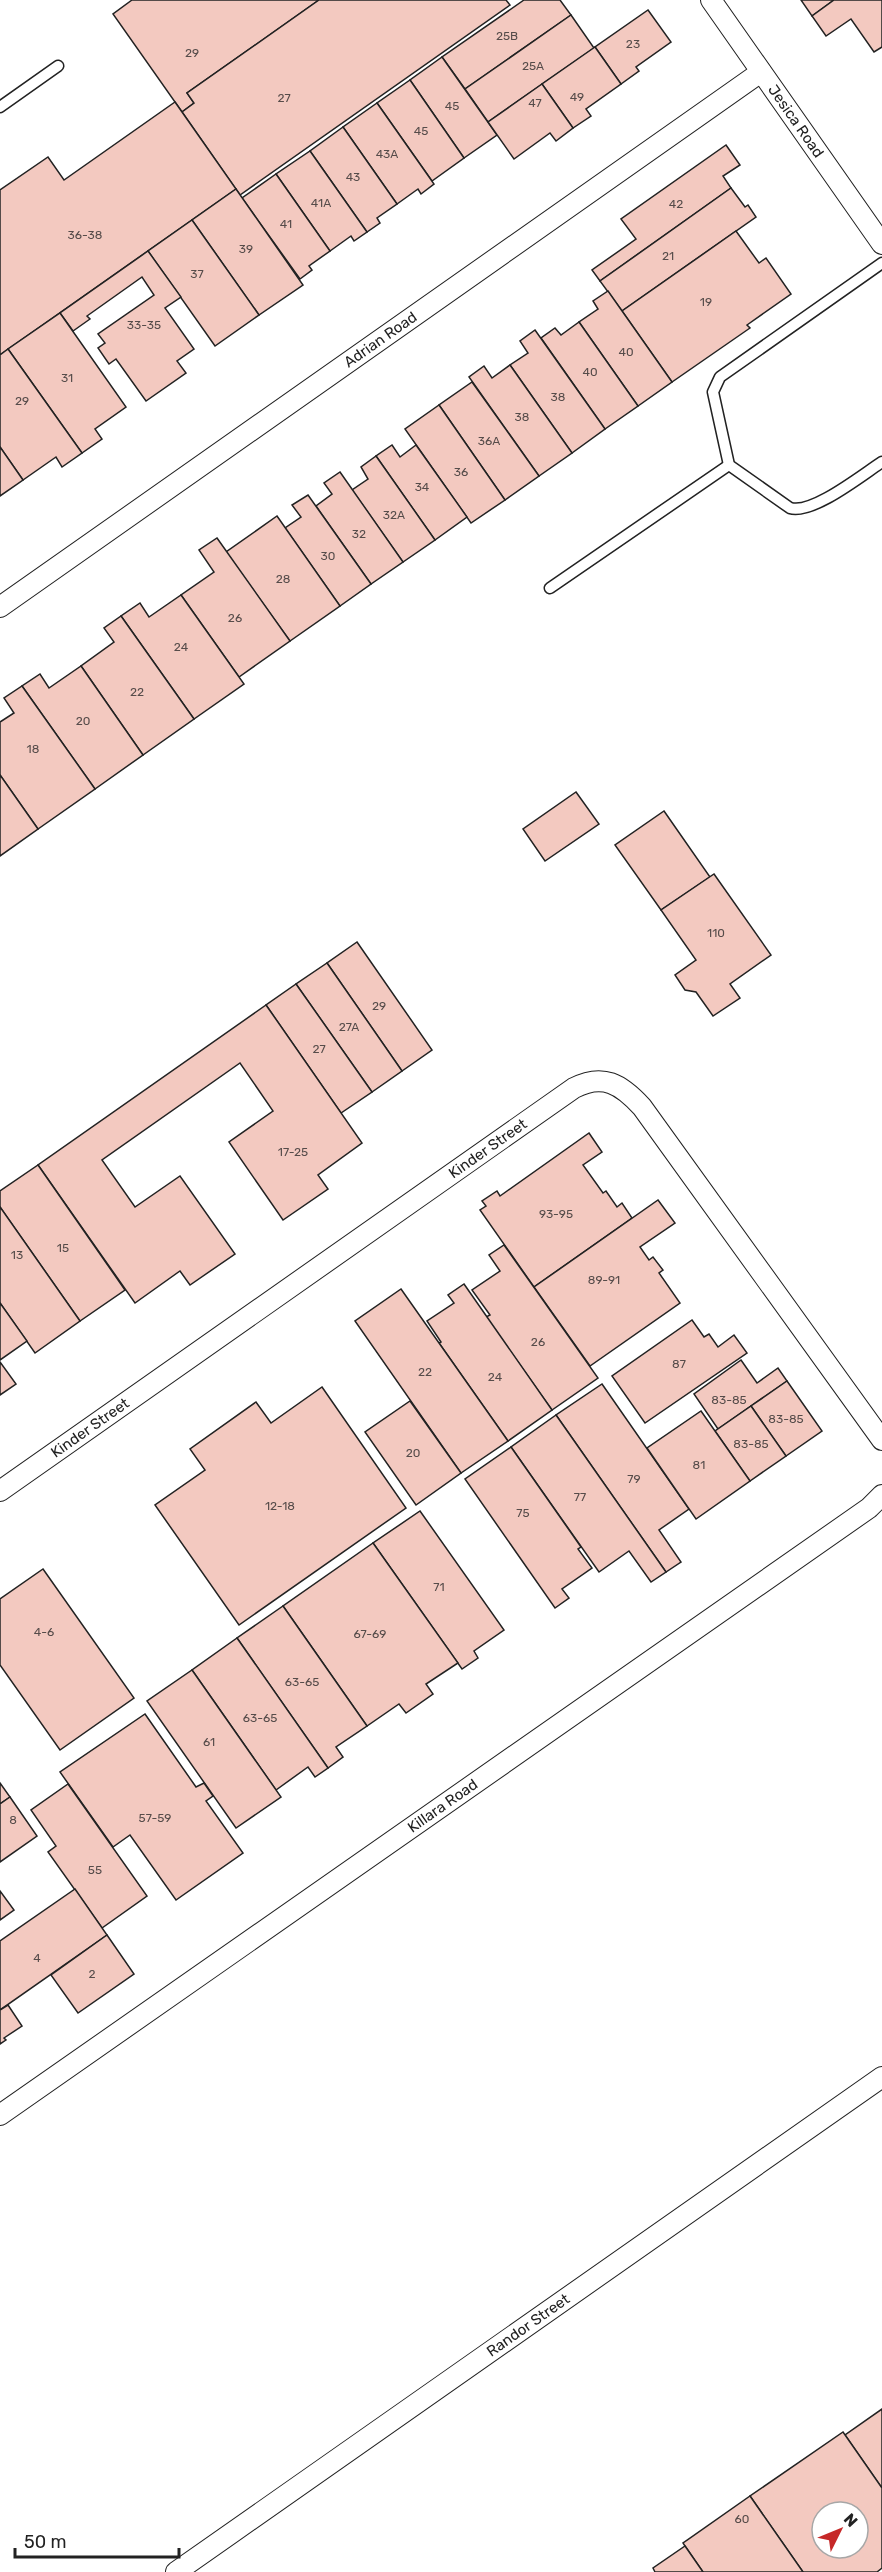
<svg xmlns="http://www.w3.org/2000/svg" width="882" height="2572" font-family="Rubik,sans-serif">
	<style>
		.building { fill: #f3c9c0; stroke: #222; stroke-width: 1.5; fill-rule: evenodd }
		.lines { fill: none; stroke-linecap: round; stroke-linejoin: round }
		.lane-casing { stroke: #222; stroke-width: 13 }
		.street-casing { stroke: #222; stroke-width: 22 }
		.lane { stroke: #fff; stroke-width: 10 }
		.street { stroke: #fff; stroke-width: 20 }
		.labels { text-anchor: middle; dominant-baseline: central; stroke-width: 4.5; stroke-linejoin: round; paint-order: stroke }
		.number-label { font-size: 12px; fill: #564c4a }
		.street-label { font-size: 15px; fill: #222; stroke: #fff }
	</style>
	<rect width="100%" height="100%" fill="#fff"/>
	<g class="building">
		<polygon points="132,0 319,0 187,93 194,103 182,112 113,14"/>
		<polygon points="319,0 506,0 510,5 240,195 182,112 194,103 187,93"/>
		<polygon points="524,0 560,0 571,15 465,89 442,57"/>
		<polygon points="801,0 834,0 812,16"/>
		<polygon points="834,0 882,0 882,47 874,52 851,19 826,36 812,16"/>
		<polygon points="648,10 671,42 636,67 639,71 621,84 595,47"/>
		<polygon points="571,15 594,48 488,122 465,89"/>
		<polygon points="595,47 621,84 586,109 591,116 573,128 542,84"/>
		<polygon points="442,57 497,135 464,158 410,80"/>
		<polygon points="410,80 464,158 432,181 377,103"/>
		<polygon points="542,84 573,128 556,141 550,133 514,159 488,122"/>
		<polygon points="175,102 236,189 0,355 0,190 48,157 64,180"/>
		<polygon points="377,103 434,184 421,194 418,189 397,204 343,127"/>
		<polygon points="343,127 397,204 377,218 380,223 367,232 310,151"/>
		<polygon points="726,145 740,165 723,176 731,188 600,281 592,270 636,239 621,219"/>
		<polygon points="310,151 367,232 354,241 351,236 330,251 276,174"/>
		<polygon points="276,174 330,251 309,266 312,270 300,279 242,198"/>
		<polygon points="731,188 745,207 748,205 756,217 622,311 600,281"/>
		<polygon points="236,189 303,285 259,315 192,220"/>
		<polygon points="192,220 259,315 215,346 148,251"/>
		<polygon points="736,231 759,263 766,258 791,294 747,325 750,328 672,382 622,311"/>
		<polygon points="148,251 181,297 165,308 194,349 177,361 186,373 146,401 116,359 109,364 98,348 105,343 98,334 154,295 142,277 87,316 90,319 73,331 60,313"/>
		<polygon points="608,291 672,382 638,406 579,322 598,309 593,301"/>
		<polygon points="60,313 126,407 95,429 102,439 82,453 8,349"/>
		<polygon points="579,322 638,406 605,429 541,338 555,328 561,335"/>
		<polygon points="535,330 605,429 572,453 510,365 528,353 520,341"/>
		<polygon points="8,349 82,453 62,467 56,457 23,480 0,447 0,355"/>
		<polygon points="510,365 572,453 539,476 469,377 484,366 492,378"/>
		<polygon points="472,382 539,476 505,500 439,405"/>
		<polygon points="439,405 505,500 471,523 405,429"/>
		<polygon points="392,445 400,457 416,445 467,517 435,540 376,456"/>
		<polygon points="0,447 23,480 0,496"/>
		<polygon points="376,456 435,540 403,562 352,490 368,479 361,467"/>
		<polygon points="340,472 403,562 371,584 316,506 332,494 324,483"/>
		<polygon points="308,495 371,584 340,606 285,528 301,517 292,505"/>
		<polygon points="277,516 340,606 290,641 226,552"/>
		<polygon points="217,538 290,641 239,677 181,595 214,572 199,550"/>
		<polygon points="181,595 244,684 194,719 121,616 140,603 149,617"/>
		<polygon points="121,616 194,719 143,755 81,666 114,642 104,628"/>
		<polygon points="81,666 143,755 95,789 22,686 40,674 49,688"/>
		<polygon points="22,686 95,789 38,829 0,775 0,722 14,713 4,698"/>
		<polygon points="0,775 38,829 0,856"/>
		<polygon points="576,792 599,824 545,861 523,829"/>
		<polygon points="664,811 710,877 661,910 615,845"/>
		<polygon points="714,874 771,955 730,984 740,998 713,1016 696,992 685,990 675,975 696,960 661,910"/>
		<polygon points="357,942 432,1050 402,1071 327,963"/>
		<polygon points="327,963 402,1071 372,1092 296,984"/>
		<polygon points="296,984 372,1092 341,1113 266,1005"/>
		<polygon points="266,1005 362,1143 318,1175 328,1189 283,1220 229,1142 273,1111 240,1063 102,1160 135,1207 180,1176 235,1254 190,1285 180,1271 135,1303 38,1165"/>
		<polygon points="589,1133 602,1152 583,1165 603,1193 606,1191 617,1207 622,1203 632,1218 534,1287 480,1210 486,1206 482,1201 497,1191 500,1196"/>
		<polygon points="38,1165 125,1290 80,1321 0,1207 0,1191"/>
		<polygon points="658,1200 675,1223 640,1247 649,1260 653,1257 663,1270 659,1273 680,1303 590,1366 534,1287"/>
		<polygon points="0,1207 80,1321 35,1353 0,1303"/>
		<polygon points="504,1245 598,1378 552,1410 486,1317 490,1315 472,1290 500,1271 489,1255"/>
		<polygon points="464,1284 552,1410 508,1441 439,1343 441,1342 427,1321 454,1303 448,1295"/>
		<polygon points="401,1289 508,1441 461,1473 355,1321"/>
		<polygon points="0,1303 27,1341 0,1360"/>
		<polygon points="692,1320 704,1337 709,1334 718,1347 734,1335 747,1353 645,1423 612,1376"/>
		<polygon points="741,1360 757,1383 778,1368 787,1381 718,1429 694,1394"/>
		<polygon points="0,1362 16,1384 0,1395"/>
		<polygon points="787,1381 822,1431 786,1456 751,1406"/>
		<polygon points="602,1384 689,1509 659,1530 681,1562 666,1572 556,1415"/>
		<polygon points="322,1387 406,1508 239,1625 155,1505 205,1470 190,1449 256,1402 271,1423"/>
		<polygon points="410,1401 461,1473 416,1505 365,1432"/>
		<polygon points="751,1406 786,1456 750,1481 715,1431"/>
		<polygon points="701,1411 750,1481 696,1519 647,1448"/>
		<polygon points="556,1415 666,1572 651,1582 629,1551 599,1572 511,1447"/>
		<polygon points="511,1447 581,1547 578,1549 592,1568 562,1589 569,1598 555,1608 465,1479"/>
		<polygon points="420,1511 504,1630 474,1651 478,1658 462,1669 373,1543"/>
		<polygon points="373,1543 458,1663 426,1684 433,1694 406,1713 399,1704 367,1726 283,1606"/>
		<polygon points="43,1569 134,1698 60,1750 0,1665 0,1599"/>
		<polygon points="283,1606 367,1726 336,1747 343,1757 328,1768 237,1638"/>
		<polygon points="237,1638 328,1768 315,1777 308,1767 276,1790 192,1670"/>
		<polygon points="192,1670 281,1797 236,1828 147,1701"/>
		<polygon points="145,1714 196,1787 204,1783 213,1796 206,1801 243,1853 176,1900 130,1835 113,1847 60,1772"/>
		<polygon points="0,1783 10,1797 0,1804"/>
		<polygon points="68,1784 147,1896 102,1928 48,1852 56,1846 31,1810"/>
		<polygon points="10,1797 37,1836 0,1862 0,1804"/>
		<polygon points="75,1889 107,1935 0,2010 0,1941"/>
		<polygon points="0,1891 14,1910 0,1920"/>
		<polygon points="107,1935 134,1974 78,2013 51,1975"/>
		<polygon points="8,2005 22,2026 4,2038 6,2040 0,2044 0,2010"/>
		<polygon points="882,2409 882,2488 845,2435"/>
		<path d="M843,2432L882,2488V2568L877,2572H803L750,2496ZM822,2512H858V2548H822Z"/>
		<polygon points="750,2496 803,2572 703,2572 685,2546 683,2543"/>
		<polygon points="685,2546 703,2572 655,2572 653,2568"/>
	</g>
	<g class="lines">
		<g class="lane-casing">
			<g id="lane">
				<polyline points="0,107 58,66"/>
				<path d="M882,263L720,377L713,392L729,465L790,508C812,515 862,475 882,462"/>
				<polyline points="550,588 729,465"/>
			</g>
		</g>
		<g class="street-casing">
			<g id="street">
				<path id="s1" d="M711,0L882,244"/>
				<path id="s2" d="M0,607L761,72"/>
				<path id="s3" d="M0,1491L574,1088C603,1073 621,1084 642,1107L882,1440"/>
				<path id="s4" d="M0,2115L869,1508L882,1495"/>
				<path id="s5" d="M176,2572L882,2077"/>
			</g>
		</g>
		<use href="#lane" class="lane"/>
		<use href="#street" class="street"/>
	</g>
	<g class="labels">
		<g class="number-label">
			<text x="507" y="36">25B</text>
			<text x="633" y="44">23</text>
			<text x="192" y="53">29</text>
			<text x="533" y="66">25A</text>
			<text x="577" y="97">49</text>
			<text x="284" y="98">27</text>
			<text x="535" y="103">47</text>
			<text x="452" y="106">45</text>
			<text x="421" y="131">45</text>
			<text x="387" y="154">43A</text>
			<text x="353" y="177">43</text>
			<text x="321" y="203">41A</text>
			<text x="676" y="204">42</text>
			<text x="286" y="224">41</text>
			<text x="85" y="235">36-38</text>
			<text x="246" y="249">39</text>
			<text x="668" y="256">21</text>
			<text x="197" y="274">37</text>
			<text x="706" y="302">19</text>
			<text x="144" y="325">33-35</text>
			<text x="626" y="352">40</text>
			<text x="590" y="372">40</text>
			<text x="67" y="378">31</text>
			<text x="558" y="397">38</text>
			<text x="22" y="401">29</text>
			<text x="522" y="417">38</text>
			<text x="489" y="441">36A</text>
			<text x="461" y="472">36</text>
			<text x="422" y="487">34</text>
			<text x="394" y="515">32A</text>
			<text x="359" y="534">32</text>
			<text x="328" y="556">30</text>
			<text x="283" y="579">28</text>
			<text x="235" y="618">26</text>
			<text x="181" y="647">24</text>
			<text x="137" y="692">22</text>
			<text x="83" y="721">20</text>
			<text x="33" y="749">18</text>
			<text x="716" y="933">110</text>
			<text x="379" y="1006">29</text>
			<text x="349" y="1027">27A</text>
			<text x="319" y="1049">27</text>
			<text x="293" y="1152">17-25</text>
			<text x="556" y="1214">93-95</text>
			<text x="63" y="1248">15</text>
			<text x="17" y="1255">13</text>
			<text x="604" y="1280">89-91</text>
			<text x="538" y="1342">26</text>
			<text x="679" y="1364">87</text>
			<text x="425" y="1372">22</text>
			<text x="495" y="1377">24</text>
			<text x="729" y="1400">83-85</text>
			<text x="786" y="1419">83-85</text>
			<text x="751" y="1444">83-85</text>
			<text x="413" y="1453">20</text>
			<text x="699" y="1465">81</text>
			<text x="634" y="1479">79</text>
			<text x="580" y="1497">77</text>
			<text x="280" y="1506">12-18</text>
			<text x="523" y="1513">75</text>
			<text x="439" y="1587">71</text>
			<text x="44" y="1632">4-6</text>
			<text x="370" y="1634">67-69</text>
			<text x="302" y="1682">63-65</text>
			<text x="260" y="1718">63-65</text>
			<text x="209" y="1742">61</text>
			<text x="155" y="1818">57-59</text>
			<text x="13" y="1820">8</text>
			<text x="95" y="1870">55</text>
			<text x="37" y="1958">4</text>
			<text x="92" y="1974">2</text>
			<text x="742" y="2519">60</text>
		</g>
		<g class="street-label">
			<text stroke="none"><textPath href="#s1" startOffset="148">Jesica Road</textPath></text>
			<text stroke="none"><textPath href="#s2" startOffset="465">Adrian Road</textPath></text>
			<text stroke="none"><textPath href="#s3" startOffset="596">Kinder Street</textPath></text>
			<text stroke="none"><textPath href="#s3" startOffset="110">Kinder Street</textPath></text>
			<text stroke="none"><textPath href="#s4" startOffset="540">Killara Road</textPath></text>
			<text stroke="none"><textPath href="#s5" startOffset="430">Randor Street</textPath></text>
		</g>
	</g>
	<g transform="translate(840 2530) rotate(47)"><circle r="28" fill="#ffffff" stroke="#a7a7a7" stroke-width="1.5"/>
	<path d="M0-4.5L10 22L0 15L-10 22Z" fill="#c62828"/>
	<text y="-9" font-size="16" font-weight="bold" text-anchor="middle" fill="#222222">N</text>
	</g>
	<path d="M15 2548v9h164v-9" fill="none" stroke="#222222" stroke-width="3"/>
	<text x="24" y="2548" font-size="18" fill="#222222" stroke="#ffffff" stroke-width="4.5" paint-order="stroke">50 m</text>
</svg>
